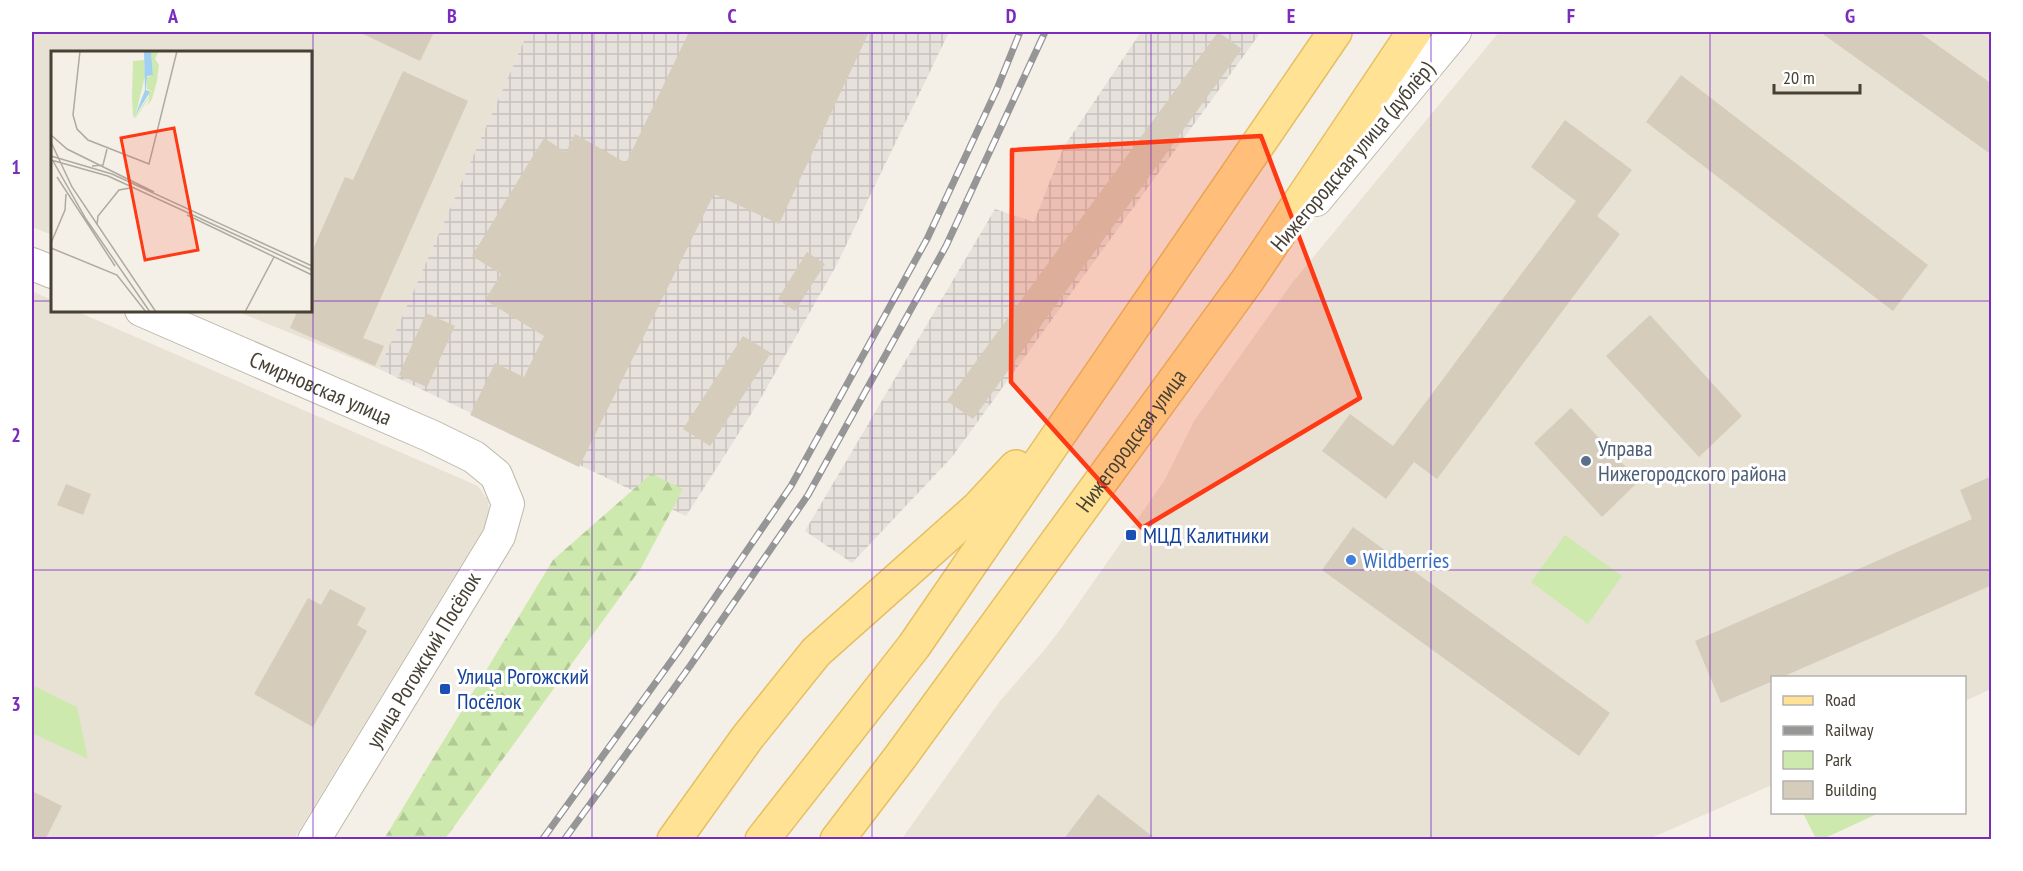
<svg xmlns="http://www.w3.org/2000/svg" width="2023" height="871" font-family="'PT Sans Narrow',sans-serif">
	<style>
		.residential { fill: #e8e2d4 }
		.industrial { fill: url(#industrial-grid) }
		.green { fill: #cee9ae }
		.forest { fill: url(#forest-firs) }
		.building { fill: #d5ccbc }
		.lines { fill: none; stroke-linecap: round; stroke-linejoin: round }
		.minor-casing { stroke: #bfb8a9; stroke-width: 34 }
		.major-casing { stroke: #e6bf62; stroke-width: 36 }
		.minor { stroke: #fff; stroke-width: 32 }
		.major { stroke: #ffe294; stroke-width: 33 }
		.rail-casing { stroke: #969696; stroke-width: 7 }
		.rail { stroke: #fff; stroke-width: 4.5; stroke-dasharray: 14; stroke-linecap: butt }
		.marked { fill: #fe3914; fill-opacity: 0.2; stroke: #fe3914; stroke-width: 4.5; stroke-linejoin: round }
		.grid { fill: none; stroke: #7b2cbf; stroke-width: 1.5; stroke-opacity: 0.55 }
		.service-dot { fill: #5c6f8a; stroke: #fff; stroke-width: 2 }
		.transit-dot { fill: #1a4fb4; stroke: #fff; stroke-width: 2 }
		.shop-dot { fill: #3f7fe0; stroke: #fff; stroke-width: 2 }
		.labels { text-anchor: middle; dominant-baseline: central; stroke-width: 6; stroke-linejoin: round; paint-order: stroke }
		.street-label { font-size: 22px; fill: #474035; stroke: #fff }
		.service-label { font-size: 22px; fill: #4e5e75; stroke: #fff; text-anchor: start }
		.transit-label { font-size: 22px; fill: #164399; stroke: #fff; text-anchor: start }
		.shop-label { font-size: 22px; fill: #366cbe; stroke: #fff; text-anchor: start }
		.inset-road { fill: none; stroke: #afaaa0; stroke-width: 1.5 }
		.view { fill: #fe3914; fill-opacity: 0.15; stroke: #fe3914; stroke-width: 3 }
		.inset-edge { fill: none; stroke: #474035; stroke-width: 3 }
		.neatline { fill: none; stroke: #7b2cbf; stroke-width: 2 }
		.grid-label { font-size: 20px; text-anchor: middle; font-weight: bold; fill: #7b2cbf }
	</style>
	<defs>
		<pattern id="industrial-grid" width="8" height="8" patternUnits="userSpaceOnUse" patternTransform="scale(1.5)"><rect width="8" height="8" fill="#e6e1db"/><path d="M0 4h8M4 0v8" fill="none" stroke="#c7c2bd"/></pattern>
		<pattern id="forest-firs" width="22" height="20" patternUnits="userSpaceOnUse" patternTransform="scale(1.5)"><rect width="22" height="20" fill="#cee9ae"/><path d="M5 1l3.5 6h-7zM16 11l3.5 6h-7z" fill="#b2c996"/></pattern>
	</defs>
	<rect width="100%" height="100%" fill="#f4f0e7"/>
	<g class="residential">
		<polygon points="32,32 528,32 379,369 236,311 310,310 310,52 52,52 52,235 32,227"/>
		<polygon points="1499,32 1991,32 1991,689 1965,701 1964,678 1772,678 1772,785 1649,839 901,840 1000,701 1046,648 1062,627 1164,481 1194,421 1292,283"/>
		<polygon points="32,291 52,300 52,310 76,311 478,486 488,500 489,512 485,526 294,839 32,839"/>
	</g>
	<g class="industrial">
		<polygon points="528,32 949,32 835,268 758,403 686,516 379,369"/>
		<polygon points="1141,32 1261,32 952,457 852,563 805,531 995,209 1034,222 1063,148"/>
	</g>
	<g class="green">
		<polygon points="1565,535 1622,576 1588,624 1531,582"/>
		<polygon points="32,685 77,707 88,759 32,733"/>
		<polygon points="1803,813 1879,813 1821,840 1816,839"/>
	</g>
	<polygon class="forest" points="651,474 683,489 641,568 445,839 384,839 553,560"/>
	<g class="building">
		<polygon points="359,32 434,32 420,61"/>
		<polygon points="689,32 869,32 779,224 714,194 579,467 470,415 495,363 524,377 544,336 485,300 501,274 472,256 544,138 566,152 575,134 626,163"/>
		<polygon points="1218,32 1242,49 973,419 947,401"/>
		<polygon points="1820,32 1919,32 1992,84 1992,155"/>
		<polygon points="403,71 468,101 363,338 384,346 375,366 290,328 298,310 310,310 310,256 345,177 353,180"/>
		<polygon points="1681,75 1928,265 1893,311 1646,122"/>
		<polygon points="1565,120 1632,170 1597,216 1620,234 1437,479 1414,462 1386,499 1322,451 1350,414 1393,446 1558,225 1576,201 1531,167"/>
		<polygon points="807,252 825,264 795,311 778,299"/>
		<polygon points="426,313 455,326 427,387 399,375"/>
		<polygon points="1650,315 1742,416 1699,457 1606,356"/>
		<polygon points="743,336 771,353 710,446 683,429"/>
		<polygon points="1571,408 1639,481 1602,517 1534,443"/>
		<polygon points="1992,476 1992,585 1780,678 1773,678 1773,681 1721,703 1695,641 1972,519 1960,490"/>
		<polygon points="66,484 91,494 83,515 57,505"/>
		<polygon points="1353,527 1610,713 1579,756 1322,570"/>
		<polygon points="330,589 366,608 357,625 367,631 313,727 254,694 308,598 321,605"/>
		<polygon points="32,791 62,806 45,840 32,840"/>
		<polygon points="1098,794 1157,840 1063,840"/>
	</g>
	<g class="lines">
		<g class="minor-casing">
			<g id="minor">
				<polyline points="1316,200 1455,32"/>
				<polyline points="32,264 52,272"/>
				<path id="s1" d="M141,310L431,436L474,457L496,475L508,504L499,536L314,840"/>
			</g>
		</g>
		<g class="major-casing">
			<g id="major">
				<polyline points="674,840 747,738 816,652 978,508 1016,467"/>
				<polyline points="762,840 914,646 1335,32"/>
				<path id="s2" d="M837,840L901,756L1247,281L1414,32"/>
			</g>
		</g>
		<use href="#minor" class="minor"/>
		<use href="#major" class="major"/>
		<g class="rail-casing">
			<g id="rail">
				<polyline points="542,840 677,653 791,486 927,239 997,89 1020,32"/>
				<polyline points="564,840 690,666 808,495 946,246 1045,32"/>
			</g>
		</g>
		<use href="#rail" class="rail"/>
	</g>
	<path class="marked" d="M1261,136L1360,398L1142,528L1011,382L1012,150Z"/>
	<path class="grid" d="M313,32V840M592,32V840M872,32V840M1151,32V840M1431,32V840M1710,32V840M32,301H52M310,301H1992M32,570H1992"/>
	<circle class="service-dot" cx="1586" cy="461" r="6"/>
	<g class="transit-dot">
		<rect x="1125" y="529" width="12" height="12" rx="3"/>
		<rect x="439" y="683" width="12" height="12" rx="3"/>
	</g>
	<circle class="shop-dot" cx="1351" cy="560" r="6"/>
	<g class="labels">
		<g class="street-label">
			<text transform="translate(1352 156) rotate(-50)">Нижегородская улица (дублёр)</text>
			<text stroke="none"><textPath href="#s1" startOffset="196">Смирновская улица</textPath></text>
			<text stroke="none"><textPath href="#s2" startOffset="496">Нижегородская улица</textPath></text>
			<text transform="translate(423 660) rotate(-59)">улица Рогожский Посёлок</text>
		</g>
		<g class="service-label">
			<text x="1598" y="448">Управа<tspan x="1598" dy="25">Нижегородского района</tspan></text>
		</g>
		<g class="transit-label">
			<text x="1143" y="535">МЦД Калитники</text>
			<text x="457" y="676">Улица Рогожский<tspan x="457" dy="25">Посёлок</tspan></text>
		</g>
		<g class="shop-label">
			<text x="1363" y="560">Wildberries</text>
		</g>
	</g>
	<g transform="translate(51 51)">
		<rect width="261" height="261" fill="#f4f0e7"/>
		<path d="M100,0H108L104,8L108,14L106,30L101,48L96,55L99,45L86,65L84,67L82,65L81,47L82,10L93,9L94,25L84,66L98,45L95,39L102,41L96,38V26H100L96,25L102,24Z" fill="#cee9ae"/>
		<path d="M93,0H100L102,24L96,25L95,39L99,41L84,65L94,39Z" fill="#a2d0f2"/>
		<path class="inset-road" d="M29,0L22,64L26,78L37,89L98,113L126,0M0,84L16,98L103,141M0,91L21,136L105,261M0,105L61,123L261,215M0,109L57,125L261,219M2,110L35,168L99,261M41,115L52,114L56,98M6,126L64,215M136,164L261,224M46,174L47,165L68,139L79,137M0,192L14,159L15,143M0,197L66,224L95,261M194,261L223,206"/>
		<path class="view" d="M123,77L147,199L94,209L70,87Z"/>
		<rect width="261" height="261" class="inset-edge"/>
	</g>
	<rect width="2023" height="871" fill="none" stroke="#ffffff" stroke-width="66"/>
	<rect x="1771" y="676" width="195" height="138" fill="#ffffff" stroke="#b5b3ae" stroke-width="1.5"/>
	<rect x="1783" y="696" width="30" height="9" fill="#ffe294" stroke="#b5b3ae" stroke-width="1.5"/>
	<text x="1825" y="706" font-size="18" fill="#474035">Road</text>
	<rect x="1783" y="726" width="30" height="9" fill="#969696" stroke="#b5b3ae" stroke-width="1.5"/>
	<text x="1825" y="736" font-size="18" fill="#474035">Railway</text>
	<rect x="1783" y="751" width="30" height="18" fill="#cee9ae" stroke="#b5b3ae" stroke-width="1.5"/>
	<text x="1825" y="766" font-size="18" fill="#474035">Park</text>
	<rect x="1783" y="781" width="30" height="18" fill="#d5ccbc" stroke="#b5b3ae" stroke-width="1.5"/>
	<text x="1825" y="796" font-size="18" fill="#474035">Building</text>
	<path d="M1774 84v9h86v-9" fill="none" stroke="#474035" stroke-width="3"/>
	<text x="1783" y="84" font-size="18" fill="#474035" stroke="#ffffff" stroke-width="4.5" paint-order="stroke">20 m</text>
	<rect x="33" y="33" width="1957" height="805" class="neatline"/>
	<g class="grid-label">
		<text x="173" y="23">A</text>
		<text x="452" y="23">B</text>
		<text x="732" y="23">C</text>
		<text x="1011" y="23">D</text>
		<text x="1291" y="23">E</text>
		<text x="1571" y="23">F</text>
		<text x="1850" y="23">G</text>
		<text x="16" y="174">1</text>
		<text x="16" y="442">2</text>
		<text x="16" y="711">3</text>
	</g>
</svg>
